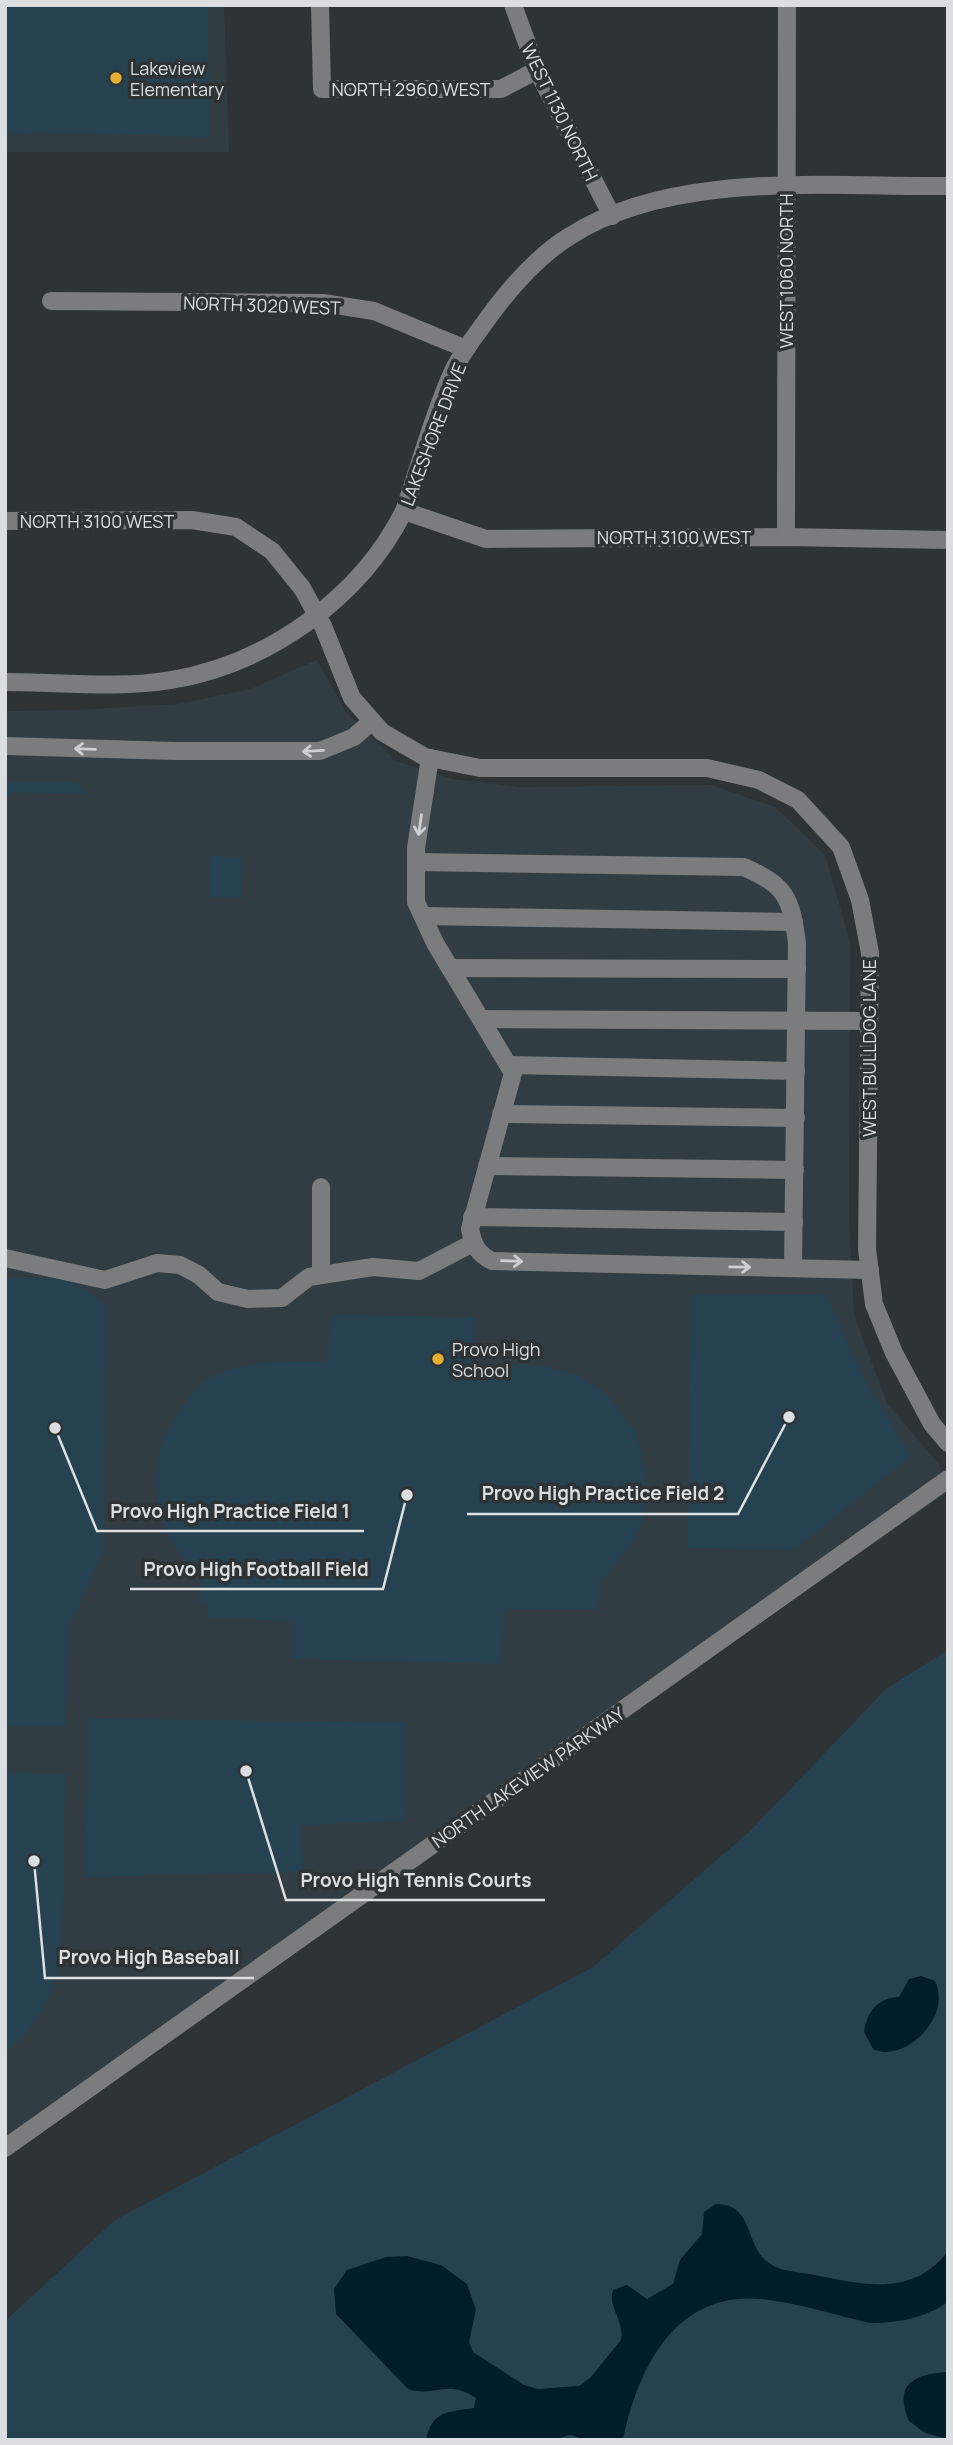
<svg xmlns="http://www.w3.org/2000/svg" width="953" height="2445" font-family="Manrope,sans-serif">
	<style>
		.built { fill: #323d43 }
		.green { fill: #264251 }
		.water { fill: #011d2b }
		.lines { fill: none; stroke-linecap: round; stroke-linejoin: round }
		.minor { stroke: #7a7c7e; stroke-width: 18 }
		.oneway { stroke: #cdd0d2 }
		.poi-dot { fill: #e2ae34; stroke: #2e3336; stroke-width: 2.5 }
		.labels { text-anchor: middle; dominant-baseline: central; stroke-width: 7; stroke-linejoin: round; paint-order: stroke }
		.poi-label { font-size: 18px; fill: #dcdfe1; stroke: #2e3336; text-anchor: start }
		.street-label { font-size: 18px; fill: #dcdfe1; stroke: #2e3336 }
		.leader { fill: none; stroke: #dcdfe1; stroke-width: 2.5 }
		.callout-dot { fill: #dcdfe1; stroke: #2e3336; stroke-width: 2.5 }
		.callout-label { font-size: 19px; text-anchor: middle; font-weight: bold; fill: #dcdfe1; stroke: #2e3336; stroke-width: 7; stroke-linejoin: round; paint-order: stroke }
	</style>
	<rect width="100%" height="100%" fill="#2e3336"/>
	<g class="built">
		<polygon points="5,5 224,5 229,152 5,152"/>
		<polygon points="317,660 346,712 396,761 452,779 520,787 711,785 775,807 825,855 850,942 849,1218 854,1315 887,1403 948,1475 948,1492 5,2140 5,711 76,710 178,704 250,689"/>
	</g>
	<g class="green">
		<polygon points="5,5 207,5 210,137 30,132 30,135 5,132"/>
		<polygon points="5,781 75,782 86,794 11,792 5,802"/>
		<polygon points="210,856 243,857 242,898 209,897"/>
		<polygon points="5,1277 70,1280 105,1304 104,1551 69,1627 66,1726 5,1726"/>
		<polygon points="691,1294 826,1295 864,1378 911,1456 795,1549 688,1548"/>
		<path d="M331,1315L475,1317L474,1363L539,1365L578,1375L607,1395L636,1432L646,1475L644,1518L633,1542L600,1583L598,1609H505L501,1664L292,1659L293,1621L208,1618L207,1604H199L201,1577C151,1534 140,1462 181,1409C187,1401 194,1389 201,1383C237,1358 286,1362 327,1361Z"/>
		<polygon points="948,1650 948,2440 5,2440 5,2321 115,2220 593,1967 749,1832 886,1689"/>
		<polygon points="88,1719 405,1722 406,1821 302,1825 303,1872 85,1877"/>
		<path d="M5,1772L65,1773L62,1948C55,1990 40,2026 5,2052Z"/>
	</g>
	<g class="water">
		<path d="M921,1976L935,1981C953,2018 903,2064 873,2049L864,2032C867,2011 878,1998 899,1997L909,1979Z"/>
		<path d="M716,2204C755,2204 744,2246 769,2263C781,2272 801,2272 815,2275C863,2285 914,2297 948,2251V2302C924,2318 899,2323 870,2323C835,2315 797,2303 761,2299C675,2291 638,2368 623,2440H587L570,2435L552,2440H426C432,2410 449,2412 474,2408L476,2398C447,2378 435,2398 408,2389L336,2314L334,2289L347,2270L386,2257L407,2256L441,2265L467,2284L476,2310L469,2342L473,2352L524,2385L538,2389L579,2386L590,2378L621,2340C625,2322 607,2306 613,2290L627,2285L647,2299L673,2284L680,2260L702,2234L704,2212Z"/>
		<path d="M948,2372V2439L925,2433L909,2421C893,2383 915,2374 948,2372Z"/>
	</g>
	<g class="lines">
		<g class="minor">
			<polyline points="320,5 322,89 501,89 537,70"/>
			<polyline points="513,5 537,70 612,216"/>
			<polyline points="51,301 323,303 374,311 466,349"/>
			<polyline points="404,511 486,539 786,537 948,540"/>
			<polyline points="5,521 192,520 236,527 272,551 302,588 323,626 352,698 382,732 425,757 480,768 707,768 759,780 798,800 841,847 860,900 870,953 867,1249 874,1304 894,1353 932,1424 948,1443"/>
			<polyline points="786,537 787,5"/>
			<path d="M5,682C59,682 118,689 171,680C267,664 360,599 404,511C420,465 433,415 453,371C462,352 476,335 488,318C510,288 537,256 570,236C673,170 830,187 948,186"/>
			<polyline points="5,746 175,751 320,751 354,737 372,721"/>
			<path d="M430,758L416,848V902L435,943L513,1073L470,1229C473,1245 478,1254 492,1261L870,1270"/>
			<path d="M416,862L744,867C786,886 791,897 797,943L793,1268"/>
			<polyline points="423,916 794,922"/>
			<polyline points="450,968 797,969"/>
			<polyline points="481,1019 869,1021"/>
			<polyline points="509,1065 796,1071"/>
			<polyline points="501,1114 796,1118"/>
			<polyline points="487,1166 795,1170"/>
			<polyline points="321,1187 321,1275"/>
			<polyline points="472,1217 794,1222"/>
			<polyline points="5,1258 105,1280 157,1263 180,1265 199,1275 218,1292 248,1299 282,1298 309,1277 373,1267 419,1271 473,1243"/>
			<polyline points="5,2148 948,1479"/>
		</g>
	</g>
	<defs><path id="oneway-shaft" d="M-6 0H5M1.5-3L5.5 0L1.5 3" fill="none" stroke-width="1.6" stroke-linecap="round" stroke-linejoin="round" transform="scale(1.75)"/></defs>
	<g class="oneway">
		<use href="#oneway-shaft" transform="translate(85 749) rotate(-178)"/>
		<use href="#oneway-shaft" transform="translate(313 751) rotate(177)"/>
		<use href="#oneway-shaft" transform="translate(420 825) rotate(98)"/>
		<use href="#oneway-shaft" transform="translate(512 1261) rotate(2)"/>
		<use href="#oneway-shaft" transform="translate(740 1267) rotate(1)"/>
	</g>
	<g class="poi-dot">
		<circle cx="116" cy="78" r="7"/>
		<circle cx="438" cy="1359" r="7"/>
	</g>
	<g class="labels">
		<g class="poi-label">
			<text x="130" y="68">Lakeview<tspan x="130" dy="21">Elementary</tspan></text>
			<text x="452" y="1349">Provo High<tspan x="452" dy="21">School</tspan></text>
		</g>
		<g class="street-label">
			<text x="411" y="89">NORTH 2960 WEST</text>
			<text transform="translate(560 112) rotate(64)">WEST 1130 NORTH</text>
			<text transform="translate(786 271) rotate(-90)">WEST 1060 NORTH</text>
			<text transform="translate(262 305) rotate(2)">NORTH 3020 WEST</text>
			<text transform="translate(433 434) rotate(-69)">LAKESHORE DRIVE</text>
			<text x="97" y="521">NORTH 3100 WEST</text>
			<text x="674" y="537">NORTH 3100 WEST</text>
			<text transform="translate(869 1048) rotate(-90)">WEST BULLDOG LANE</text>
			<text transform="translate(528 1777) rotate(-35)">NORTH LAKEVIEW PARKWAY</text>
		</g>
	</g>
	<path class="leader" d="M789 1417L738 1514H467M55 1428L97 1531H364M407 1495L383 1589H130M246 1771L286 1900H545M34 1861L45 1978H254"/>
	<g class="callout-dot">
		<circle cx="789" cy="1417" r="7"/>
		<circle cx="55" cy="1428" r="7"/>
		<circle cx="407" cy="1495" r="7"/>
		<circle cx="246" cy="1771" r="7"/>
		<circle cx="34" cy="1861" r="7"/>
	</g>
	<g class="callout-label">
		<text x="603" y="1500">Provo High Practice Field 2</text>
		<text x="230" y="1518">Provo High Practice Field 1</text>
		<text x="256" y="1576">Provo High Football Field</text>
		<text x="416" y="1887">Provo High Tennis Courts</text>
		<text x="149" y="1964">Provo High Baseball</text>
	</g>
	<rect width="953" height="2445" fill="none" stroke="#dcdfe1" stroke-width="14"/>
</svg>
